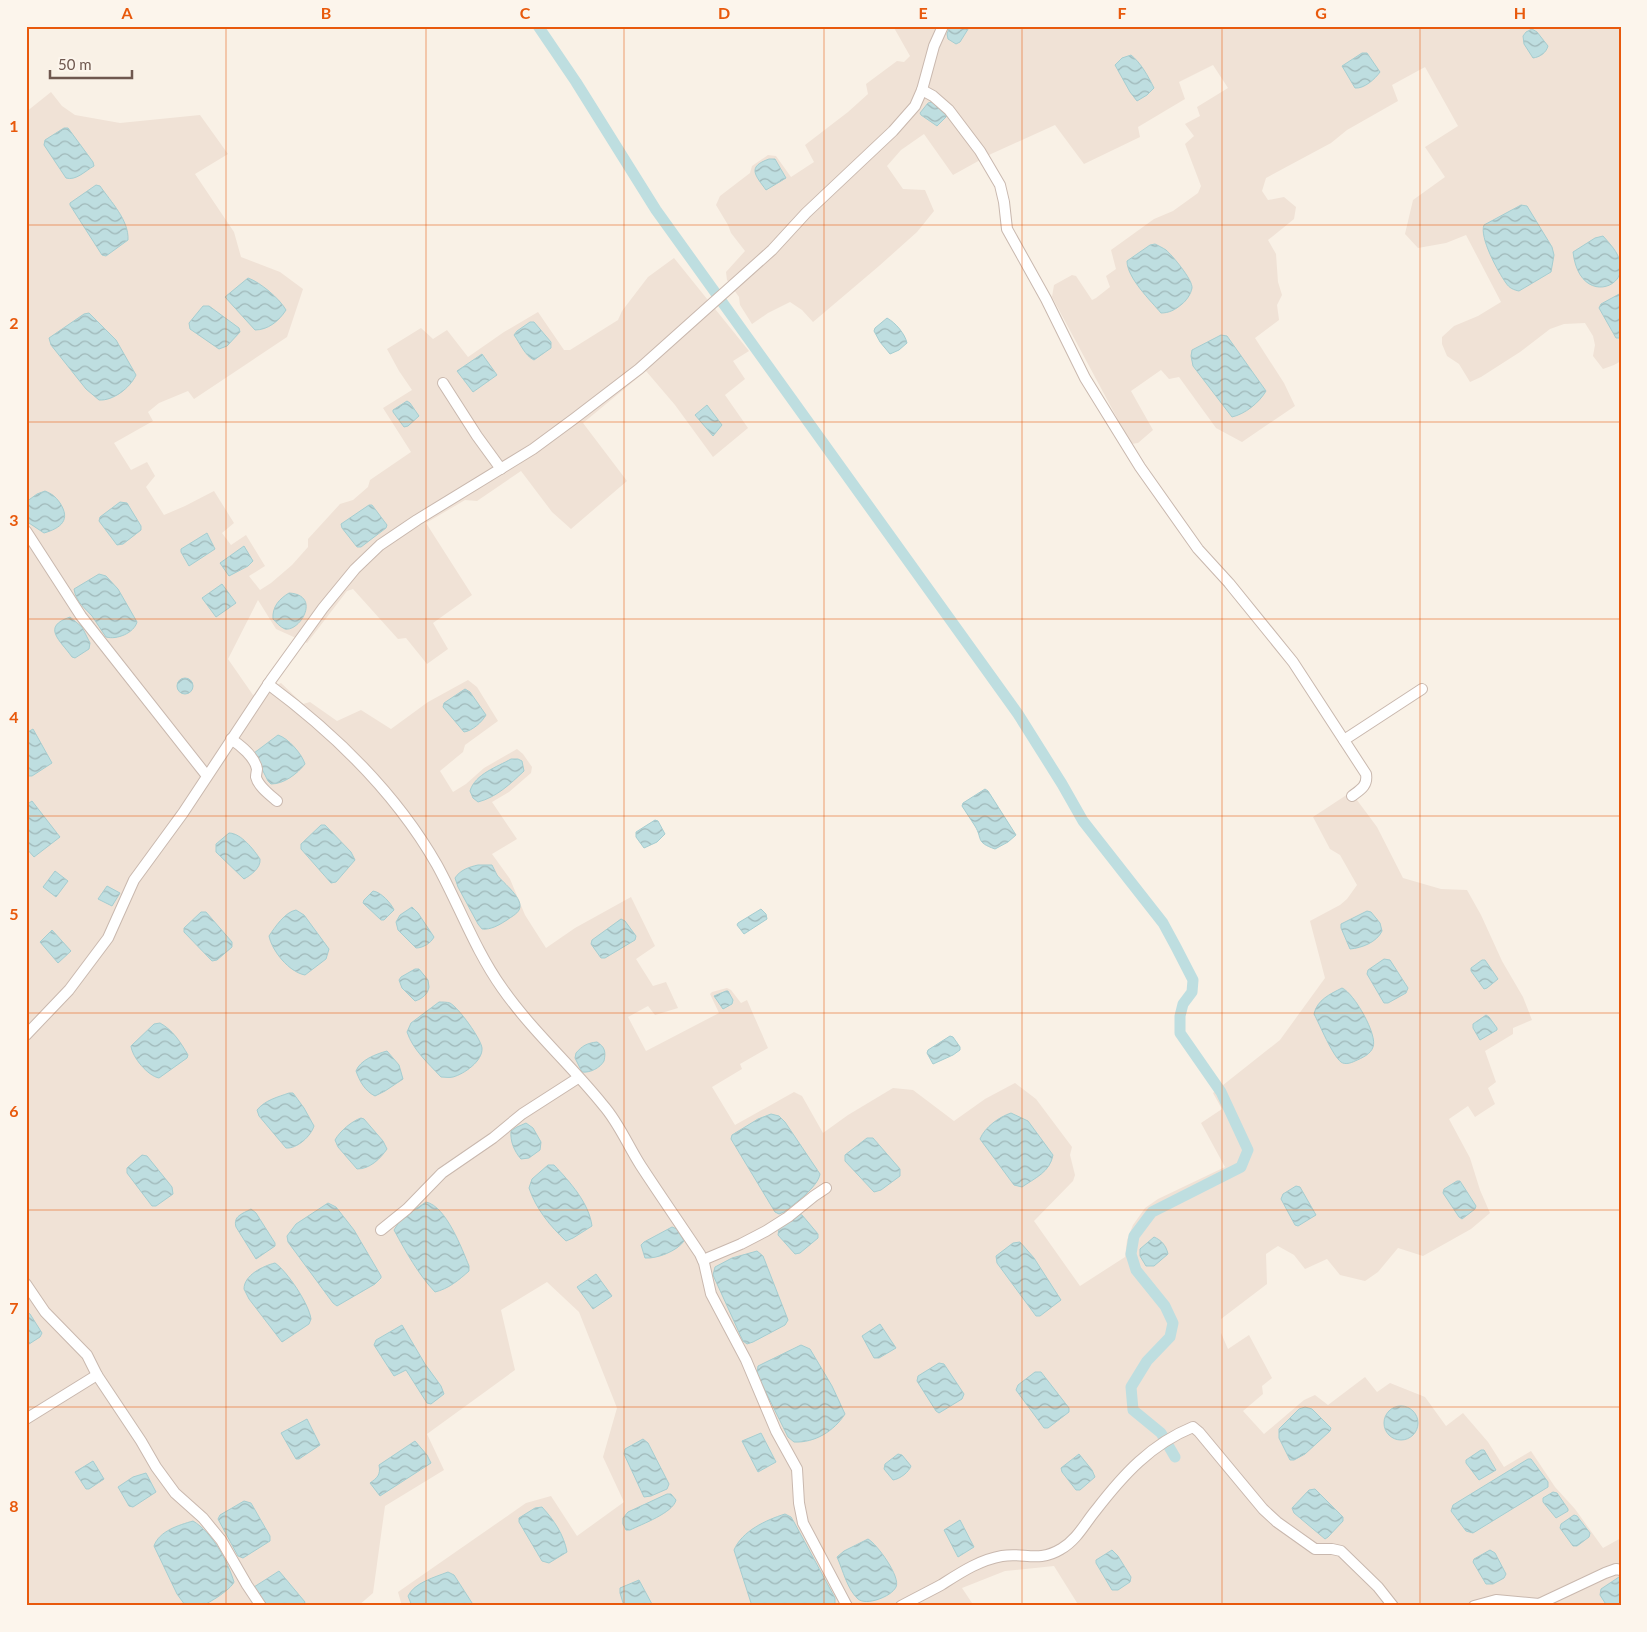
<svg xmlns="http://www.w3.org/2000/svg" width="1647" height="1632" font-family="Lato,sans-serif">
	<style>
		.residential { fill: #f0e2d6 }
		.water { fill: url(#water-waves); stroke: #a5cdd0 }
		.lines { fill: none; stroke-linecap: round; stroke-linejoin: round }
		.canal { stroke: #bedee0; stroke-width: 11 }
		.minor-casing { stroke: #c9b8ae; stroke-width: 12 }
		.minor { stroke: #fff; stroke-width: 10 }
		.grid { fill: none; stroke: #e8590c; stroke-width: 1; stroke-opacity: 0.55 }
		.neatline { fill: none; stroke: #e8590c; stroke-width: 2 }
		.grid-label { font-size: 16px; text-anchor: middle; font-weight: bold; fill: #e8590c }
	</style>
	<defs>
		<pattern id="water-waves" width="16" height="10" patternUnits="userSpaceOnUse" patternTransform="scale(1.25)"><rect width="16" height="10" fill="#bedee0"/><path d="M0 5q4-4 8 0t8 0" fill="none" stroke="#9fb7b8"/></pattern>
	</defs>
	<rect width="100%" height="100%" fill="#f9f1e6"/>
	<g class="residential">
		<polygon points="893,26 1621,26 1621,361 1614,365 1603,369 1593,356 1595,345 1593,336 1585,323 1564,324 1550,329 1520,352 1481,377 1470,382 1459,364 1447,356 1442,344 1442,337 1454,326 1478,316 1501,302 1466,235 1446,243 1418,248 1405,234 1413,200 1445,177 1425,147 1458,126 1425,67 1392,85 1398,101 1347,130 1331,143 1266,178 1262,191 1268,200 1284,197 1296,207 1294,219 1268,240 1276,254 1278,282 1282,295 1277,305 1279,320 1255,338 1284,383 1295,406 1242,442 1216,428 1179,377 1169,379 1161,370 1131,391 1153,430 1138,443 1131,444 1052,297 1054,285 1072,275 1076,276 1092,300 1096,298 1110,287 1106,276 1116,269 1111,250 1154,219 1173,211 1198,193 1201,186 1185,144 1194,136 1185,124 1200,116 1197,107 1228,88 1213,65 1179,82 1185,99 1138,127 1140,137 1084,164 1055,125 991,154 953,175 924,134 901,150 887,166 903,189 925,190 934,211 917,232 879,266 813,322 802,310 790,302 768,313 752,324 740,305 739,297 727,280 726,272 745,251 731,233 728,225 716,205 720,196 750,173 752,166 768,155 776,156 791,177 814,162 805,145 848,112 868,94 866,84 897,61 904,62 910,56"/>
		<polygon points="51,92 62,106 75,115 120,123 200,115 228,154 195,174 234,232 241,257 280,272 303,289 287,337 194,399 188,391 159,403 148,412 153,421 114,443 131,470 147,462 155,476 146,487 164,515 185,506 214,491 234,523 222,533 231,545 246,535 265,566 249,576 260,590 271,583 292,565 308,547 308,539 340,504 353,500 368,487 370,480 411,452 383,408 412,390 399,371 387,349 421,328 433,339 447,330 468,357 504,332 538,312 564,350 570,350 618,320 622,311 648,277 674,258 749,351 733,361 745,379 725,395 748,428 713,457 675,405 646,371 583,423 627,481 571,529 552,512 521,471 477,501 465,500 426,523 472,595 433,623 448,649 427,664 406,638 398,639 353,589 347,591 307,643 276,629 258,600 228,659 253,695 281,683 303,704 310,702 337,721 361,710 391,729 428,702 468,680 477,687 498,721 465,745 463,752 440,771 453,792 466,784 484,768 517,749 523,754 532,767 531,773 509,792 492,802 517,839 492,854 510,879 525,915 546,948 575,928 631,897 655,946 636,959 653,986 666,982 678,1008 655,1015 648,1006 628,1017 646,1051 719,1013 710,994 712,992 727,988 731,990 741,1003 747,1000 768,1048 740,1064 742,1069 712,1087 735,1125 794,1092 802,1096 823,1133 848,1115 893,1088 913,1090 954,1121 985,1099 1015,1083 1036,1099 1072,1147 1070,1155 1075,1175 1073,1181 1034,1221 1080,1286 1125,1257 1127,1240 1133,1225 1145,1208 1158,1199 1225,1167 1201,1123 1222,1109 1213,1093 1280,1040 1325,978 1310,921 1340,905 1347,899 1357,885 1340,855 1330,849 1313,817 1351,792 1377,827 1403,878 1441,889 1467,890 1481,915 1502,961 1523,997 1532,1020 1513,1028 1513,1034 1485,1051 1496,1082 1488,1088 1495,1104 1475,1117 1468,1106 1449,1119 1470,1158 1480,1190 1490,1213 1471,1229 1423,1256 1398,1248 1378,1272 1365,1281 1340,1275 1327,1259 1305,1269 1294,1255 1278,1246 1266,1254 1267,1284 1221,1319 1221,1333 1228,1349 1249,1335 1272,1378 1262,1386 1263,1394 1243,1411 1264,1434 1304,1400 1315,1395 1328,1405 1365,1377 1377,1392 1390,1383 1425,1397 1446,1426 1463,1413 1488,1442 1504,1467 1531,1451 1555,1487 1575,1509 1603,1548 1621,1538 1621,1606 1079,1606 1054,1566 1005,1571 962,1588 974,1606 402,1606 398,1592 526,1503 551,1496 577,1536 624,1502 603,1457 617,1408 579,1312 547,1282 501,1310 515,1370 427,1434 444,1470 385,1506 373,1593 358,1606 26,1606 26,112"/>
	</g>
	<g class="water">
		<polygon points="950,26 970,26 960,42 956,44 948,39 947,34"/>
		<path d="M1532,29L1537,32L1548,46C1546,53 1540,57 1533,58L1524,44L1523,36L1526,32Z"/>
		<path d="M1362,53H1367L1380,72C1375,79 1364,89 1355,88L1342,66Z"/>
		<path d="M1131,55C1141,63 1148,76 1154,88L1147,95L1137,101L1130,92L1115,65L1122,58Z"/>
		<polygon points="932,102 947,116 937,126 921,115 920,113 928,103"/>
		<path d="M64,128H68L93,162L94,166C85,171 76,181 66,178L44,145L45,140Z"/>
		<path d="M769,159H775L786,178L766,190C756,176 746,167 769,159Z"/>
		<path d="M96,185L100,186C111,202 129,220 128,240L106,256L102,255L70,205V203Z"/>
		<path d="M1521,205L1527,206L1552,247L1554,255L1551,272L1519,291C1514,290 1509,288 1506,283C1498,272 1479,237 1484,225Z"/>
		<path d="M1603,236C1610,244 1618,252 1620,262C1628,289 1579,305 1573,252L1595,238Z"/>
		<path d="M1155,244C1159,246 1163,248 1166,250C1172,255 1193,280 1192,288C1191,294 1186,301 1182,304C1175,310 1169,313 1161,313C1151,301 1127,278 1127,261L1150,245Z"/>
		<path d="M248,278C260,282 280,299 286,310C279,321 268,330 255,330L225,297Z"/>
		<polygon points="1621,293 1621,338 1616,338 1599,308 1601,304"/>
		<polygon points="203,306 209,306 239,328 240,332 227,346 219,349 190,329 189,323"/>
		<path d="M89,313L116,340L136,375C130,388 113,401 99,400L86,389L51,345L49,338L84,314Z"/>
		<path d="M887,318C896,323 905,334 907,343L899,350L890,354L880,342L874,331L875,328Z"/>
		<path d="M530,322H534L551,342V348L534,360C525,356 520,343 514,335L517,331Z"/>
		<path d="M1221,335L1227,336L1266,391C1259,403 1245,414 1232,417L1193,366L1191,356L1192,350Z"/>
		<polygon points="482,354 497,375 473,392 457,371"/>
		<polygon points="407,401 410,403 419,416 408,426 404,427 393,412 393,410"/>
		<polygon points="707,405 722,425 713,436 695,415"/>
		<path d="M45,491C52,494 55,496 60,503C71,520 61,528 44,533L26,521V502L37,494Z"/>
		<polygon points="120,502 127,503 141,526 141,530 123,544 117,545 99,521 100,517"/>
		<polygon points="369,505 372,505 387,525 386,528 361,547 357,547 342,528 341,524"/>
		<polygon points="207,533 215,549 189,566 181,552 181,549"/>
		<polygon points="244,546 253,561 248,566 229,576 220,563"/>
		<path d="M99,574L106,576L118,589L137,622C134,633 117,640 106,637C101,630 97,623 92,616C85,608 76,602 74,589Z"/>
		<polygon points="222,584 236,603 216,617 202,598"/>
		<path d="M289,593C322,595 300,632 285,629C280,627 276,622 273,619C272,607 279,599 289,593Z"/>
		<path d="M70,617L82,627L90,643L89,649L75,658L72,657C60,640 41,627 70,617Z"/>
		<circle cx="185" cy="686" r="8"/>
		<path d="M465,689L470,692L486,715C482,722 472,731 464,732L443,707L444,703Z"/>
		<polygon points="33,729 52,763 32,776 26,776 26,733"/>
		<path d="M278,735C288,738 302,754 305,764C297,774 284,784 271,784L268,781L254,753Z"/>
		<path d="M511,759H518L522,761L524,771C510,784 497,797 478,802L473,798L470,791C475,774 497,767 511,759Z"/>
		<path d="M985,789L988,791L1016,835L1008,842L995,849C975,842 983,839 975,826C971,819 966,813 962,806L963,803Z"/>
		<polygon points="32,801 60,837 34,857 26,848 26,805"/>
		<polygon points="655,820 658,821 665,834 657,842 644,848 636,837 636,832"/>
		<polygon points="321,825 325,825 351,852 355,860 336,882 331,883 301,849 301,844"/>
		<path d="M229,833C241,833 254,850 260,859C261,868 251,875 244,879L216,852V844Z"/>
		<path d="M478,865H492C494,868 495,872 497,875C503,883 525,899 519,910C517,914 511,917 507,920C499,925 491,930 482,929L478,924L458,887L455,878C460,870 469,867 478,865Z"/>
		<polygon points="55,871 68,881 56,897 43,887"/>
		<polygon points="107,886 120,893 112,906 98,899"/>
		<path d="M373,891C381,892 391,903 394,910L384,920H381L363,903L364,900Z"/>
		<path d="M412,907L418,913L434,937C431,943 423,948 416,948L398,930L396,922L400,915Z"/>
		<polygon points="761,909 766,914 767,919 744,934 737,925 738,923"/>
		<path d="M296,910L304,915L329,949L326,959L305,975C289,972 272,951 269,936C275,927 285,912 296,910Z"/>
		<path d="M1367,911L1371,912L1380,923L1382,931C1377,942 1362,948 1350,949L1341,928V924Z"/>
		<polygon points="201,912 206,912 232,942 232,947 217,960 212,961 184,932 184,928"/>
		<polygon points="621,919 625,921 636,936 635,940 605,958 601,958 591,944 592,940"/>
		<polygon points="52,930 71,951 58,963 40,942"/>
		<polygon points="1384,959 1390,960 1408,988 1406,993 1388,1003 1384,1003 1367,974 1368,970"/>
		<polygon points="1482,960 1485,960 1498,979 1487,988 1484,989 1471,971 1471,968"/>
		<path d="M415,969H419L428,980L429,987C428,994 422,999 415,1001L402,988L399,980L401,977Z"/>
		<path d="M1342,988C1354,993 1378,1035 1373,1047C1371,1054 1362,1058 1355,1061C1351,1063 1345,1065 1341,1062C1332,1055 1320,1025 1314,1014C1317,1000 1330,994 1342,988Z"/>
		<polygon points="726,991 728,991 733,1000 732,1004 723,1009 714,996"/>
		<path d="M439,1002C442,1002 447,1002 450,1003C459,1008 481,1039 482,1048C483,1061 464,1074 453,1077C449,1078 445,1077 441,1077C428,1063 413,1050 407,1032L411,1023Z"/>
		<polygon points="1486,1015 1489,1017 1497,1028 1497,1030 1480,1040 1473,1028 1473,1024"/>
		<path d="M160,1023C173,1030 181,1043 188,1055L187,1058L159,1078C148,1076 132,1057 131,1046L154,1024Z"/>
		<polygon points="950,1036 953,1037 960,1047 960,1050 953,1055 933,1064 927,1053 928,1050"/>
		<path d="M597,1042C605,1047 606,1052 604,1061C600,1068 590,1073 582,1072L575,1058L576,1053C582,1046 587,1043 597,1042Z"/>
		<path d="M387,1051L399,1065L403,1079L385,1091L375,1096C365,1091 360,1082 356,1071C360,1060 376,1054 387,1051Z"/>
		<path d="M289,1093H293L304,1108L314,1126C311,1136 297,1149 286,1148L259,1116L257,1110C265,1100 278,1097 289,1093Z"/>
		<path d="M1011,1113L1028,1121L1053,1155C1050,1172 1035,1178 1022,1187L1014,1185L980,1139C985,1127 999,1117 1011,1113Z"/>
		<path d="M771,1114L779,1116L785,1122L820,1174C818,1187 794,1204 784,1212L779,1214L775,1212L731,1139L732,1135L758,1119Z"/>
		<path d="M361,1118L364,1119L383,1141L387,1149C380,1159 370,1169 357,1169L338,1147L335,1140C340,1131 352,1121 361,1118Z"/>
		<path d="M526,1123L533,1128L541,1142L540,1150L529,1158L521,1159C514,1151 510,1141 511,1131L517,1127Z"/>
		<polygon points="867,1138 873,1138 900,1169 900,1176 881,1190 874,1192 845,1161 845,1155"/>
		<polygon points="142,1155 147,1156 172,1187 173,1194 156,1206 152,1206 127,1173 127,1168"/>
		<path d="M548,1165H554C570,1182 589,1203 592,1226L573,1238L566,1241C550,1226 536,1209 529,1188L532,1179Z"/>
		<polygon points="1457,1181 1460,1181 1476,1206 1475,1209 1462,1219 1459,1217 1443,1193 1444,1189"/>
		<polygon points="1296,1186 1300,1187 1316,1215 1298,1226 1295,1225 1281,1199 1283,1194"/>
		<path d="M426,1202C446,1206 462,1249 469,1266V1271C459,1280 448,1289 435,1292C418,1274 406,1252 394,1230L401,1219Z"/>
		<polygon points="328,1203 336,1207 354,1230 381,1276 381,1278 375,1284 337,1306 333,1303 288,1242 287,1236 296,1224"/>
		<path d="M251,1209L256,1213L275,1243V1246L256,1259L236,1227C233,1216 242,1214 251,1209Z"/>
		<polygon points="798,1214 802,1215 818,1234 818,1238 800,1253 795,1254 778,1235 779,1229"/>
		<path d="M672,1227L677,1229L684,1241C677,1251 657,1259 645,1258L641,1245L644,1242Z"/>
		<path d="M1154,1237C1161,1240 1166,1245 1168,1254L1154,1266H1146L1140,1256V1249Z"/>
		<polygon points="1020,1242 1034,1258 1061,1300 1040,1316 1036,1316 997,1263 996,1256 1013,1243"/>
		<polygon points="757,1251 763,1256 788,1320 785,1325 753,1342 747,1344 743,1341 713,1275 715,1267 732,1258"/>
		<path d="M275,1263C287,1271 309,1304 311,1319L309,1324L282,1342L249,1299L244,1289C244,1275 263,1266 275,1263Z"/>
		<polygon points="596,1274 612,1296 593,1309 577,1287"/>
		<polygon points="26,1311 30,1314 42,1333 40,1337 26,1346"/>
		<polygon points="880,1324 896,1348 879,1358 874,1358 862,1336"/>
		<polygon points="402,1325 425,1364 441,1386 444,1394 431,1404 427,1403 406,1370 394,1376 374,1345 376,1340"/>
		<path d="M801,1345L810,1349L832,1386L845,1414C834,1431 815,1443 794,1442L788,1437L757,1374L758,1366Z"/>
		<polygon points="939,1363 944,1364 964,1394 962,1399 939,1413 936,1411 917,1381 918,1376"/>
		<polygon points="1035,1372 1041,1372 1069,1408 1069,1412 1048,1428 1044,1428 1016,1390 1018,1385"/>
		<circle cx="1401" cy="1423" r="17"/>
		<polygon points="1305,1407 1312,1409 1331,1428 1330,1431 1305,1454 1294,1460 1290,1460 1279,1438 1279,1429 1299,1409"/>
		<polygon points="307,1419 320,1445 299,1459 296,1459 281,1433"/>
		<polygon points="761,1433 776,1462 758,1472 742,1441"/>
		<polygon points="643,1439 648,1443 669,1484 667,1489 651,1496 644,1497 624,1454 625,1449"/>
		<path d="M415,1441L427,1455L431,1463L380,1496L370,1483C377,1478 381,1475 379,1465Z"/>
		<polygon points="1481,1450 1484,1450 1496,1470 1479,1480 1466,1463 1466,1460"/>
		<path d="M898,1454L902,1455L911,1466C909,1472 900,1479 893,1480L884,1469L885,1464Z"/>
		<polygon points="1079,1454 1092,1470 1095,1477 1080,1490 1076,1490 1062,1472 1061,1468"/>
		<polygon points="1528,1459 1531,1459 1548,1482 1548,1487 1473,1533 1466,1531 1451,1511 1453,1505"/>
		<polygon points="93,1461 104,1479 89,1489 86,1489 75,1472"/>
		<polygon points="146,1473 156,1492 133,1507 129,1506 118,1487 133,1477"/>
		<polygon points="1315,1489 1343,1517 1343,1521 1328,1537 1325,1539 1294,1513 1292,1508 1309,1490"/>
		<polygon points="1553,1492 1557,1493 1568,1509 1568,1511 1556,1518 1543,1502 1543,1498"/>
		<path d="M667,1494H671L676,1500C673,1513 642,1524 630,1530H626L623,1524V1518L628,1512Z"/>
		<polygon points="244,1501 251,1503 270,1536 270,1541 243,1558 238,1556 218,1519 220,1515"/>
		<path d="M542,1507C554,1520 564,1535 567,1552L549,1563L542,1561L519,1522V1518L535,1508Z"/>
		<path d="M785,1514L791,1517L794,1522L835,1598V1606H752L734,1550C742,1531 766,1520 785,1514Z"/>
		<polygon points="1574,1515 1577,1516 1590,1533 1589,1537 1577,1546 1573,1546 1560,1528 1561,1524"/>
		<polygon points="960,1520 974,1547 958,1557 944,1530"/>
		<path d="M193,1521C212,1532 228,1562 234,1582C231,1589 210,1603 201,1606C196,1607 189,1606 185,1605L177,1594L154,1546C159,1531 179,1525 193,1521Z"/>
		<path d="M868,1539C877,1544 901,1577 896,1587C891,1597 866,1606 858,1599C847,1589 843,1570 837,1557L844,1551Z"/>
		<polygon points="1112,1550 1118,1556 1131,1577 1130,1582 1118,1590 1112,1590 1096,1563 1096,1560"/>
		<polygon points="1490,1550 1495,1553 1506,1574 1504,1578 1493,1584 1486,1584 1473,1562 1474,1559"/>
		<polygon points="279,1571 305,1602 303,1606 264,1606 254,1587"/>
		<path d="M448,1572L454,1575L474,1606H412L408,1596C414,1583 435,1577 448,1572Z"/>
		<polygon points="1619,1577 1621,1577 1621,1606 1607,1606 1600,1595 1601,1589"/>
		<polygon points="639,1580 653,1606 624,1606 620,1593 620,1588"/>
	</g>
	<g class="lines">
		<polyline class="canal" points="538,26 576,82 656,210 1018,714 1062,784 1083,821 1163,923 1176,947 1193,980 1192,992 1183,1004 1180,1016 1180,1033 1221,1092 1248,1150 1241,1167 1152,1212 1134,1236 1131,1254 1136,1270 1165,1306 1173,1323 1170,1337 1147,1361 1131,1387 1133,1410 1161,1433 1175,1457"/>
		<g class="minor-casing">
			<g id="minor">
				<path d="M922,90L933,96L949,110L980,151L1000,185L1004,202L1007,229L1046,299L1085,378L1140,467L1198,549L1229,583L1293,662L1366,774C1368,786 1360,790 1352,796"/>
				<polyline points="443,383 477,436 501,469"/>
				<polyline points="26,531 81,616 207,776"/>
				<path d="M268,684C334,733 396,793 437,865C459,905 475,950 502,988C532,1031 571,1065 603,1105C619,1123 628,1146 641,1166C660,1195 680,1224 700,1254L704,1263L711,1294L746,1360L776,1431L797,1469L799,1503L803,1523L847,1606"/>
				<path d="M231,739C240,745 255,757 257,769C257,771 256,774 256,777C258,786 270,795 277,801"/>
				<polyline points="1344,740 1422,689"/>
				<polyline points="26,1035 69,990 108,938 134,880 183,813 271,680 323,608 355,569 380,545 417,520 533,449 575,418 639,369 772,250 806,213 893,131 915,106 922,90 934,46 943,26"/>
				<polyline points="381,1230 407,1209 442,1173 493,1138 522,1114 578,1078"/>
				<polyline points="703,1260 741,1244 766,1231 788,1217 814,1196 826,1188"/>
				<polyline points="26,1284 45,1312 87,1355 97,1375 141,1441 156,1467 175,1493 203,1518 221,1540 247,1585 261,1606"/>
				<polyline points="26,1419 97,1375"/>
				<path d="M901,1606C914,1599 928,1592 941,1585C960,1573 979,1560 1002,1556C1024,1552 1038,1563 1061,1549C1077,1540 1085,1523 1096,1510C1123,1475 1151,1444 1193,1427L1199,1432L1263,1509L1277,1522L1315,1549H1332L1341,1551L1378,1587L1393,1606"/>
				<polyline points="1474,1606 1496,1600 1539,1604 1605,1573 1616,1569 1621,1570"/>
			</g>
		</g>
		<use href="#minor" class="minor"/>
	</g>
	<path class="grid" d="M226,26V1606M426,26V1606M624,26V1606M824,26V1606M1022,26V1606M1222,26V1606M1420,26V1606M26,225H1621M26,422H1621M26,619H1621M26,816H1621M26,1013H1621M26,1210H1621M26,1407H1621"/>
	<rect width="1647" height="1632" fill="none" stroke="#fcf5ec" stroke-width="55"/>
	<path d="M50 70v8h82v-8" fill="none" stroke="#6f584f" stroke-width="2.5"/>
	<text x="58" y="70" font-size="15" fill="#6f584f" stroke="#fcf5ec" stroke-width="4" paint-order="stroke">50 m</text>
	<rect x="28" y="28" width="1592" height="1576" class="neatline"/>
	<g class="grid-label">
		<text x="127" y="19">A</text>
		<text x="326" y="19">B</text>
		<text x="525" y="19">C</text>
		<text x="724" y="19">D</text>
		<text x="923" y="19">E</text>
		<text x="1122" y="19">F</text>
		<text x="1321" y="19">G</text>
		<text x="1520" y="19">H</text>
		<text x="14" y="132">1</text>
		<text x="14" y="329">2</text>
		<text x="14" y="526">3</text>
		<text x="14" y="723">4</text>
		<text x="14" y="920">5</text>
		<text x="14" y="1117">6</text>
		<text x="14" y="1314">7</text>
		<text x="14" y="1512">8</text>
	</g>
</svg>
